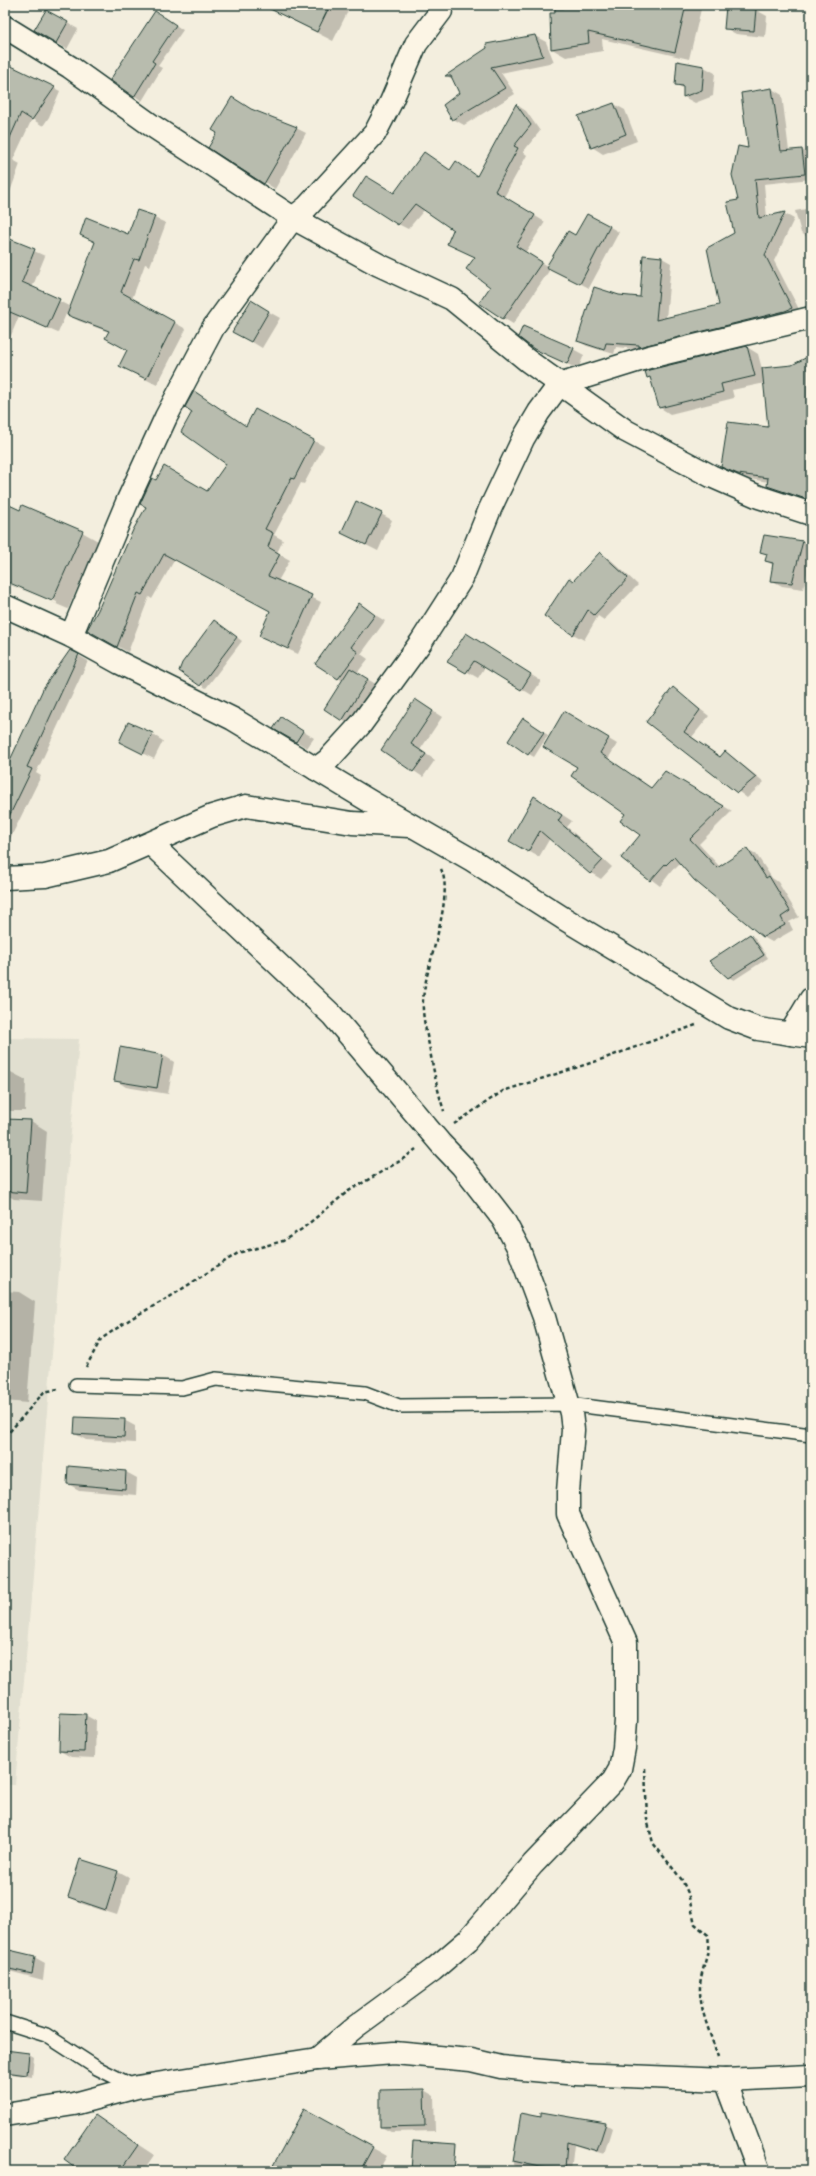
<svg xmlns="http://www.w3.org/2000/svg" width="816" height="2176" font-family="'Indie Flower',sans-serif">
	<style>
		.built { fill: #e1dfd0 }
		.shadow { fill: #0003; fill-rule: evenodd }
		.building { fill: #b8bcae; stroke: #1f3d34 }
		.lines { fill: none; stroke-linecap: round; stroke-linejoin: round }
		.lane-casing { stroke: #1f3d34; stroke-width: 16 }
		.street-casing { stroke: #1f3d34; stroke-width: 25 }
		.path { stroke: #1f3d34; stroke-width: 2.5; stroke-dasharray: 4 3; stroke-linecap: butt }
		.lane { stroke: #fcf5e5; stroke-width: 13 }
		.street { stroke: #fcf5e5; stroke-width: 22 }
	</style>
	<rect width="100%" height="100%" fill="#f3eede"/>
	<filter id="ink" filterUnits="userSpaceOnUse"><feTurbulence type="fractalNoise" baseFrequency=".025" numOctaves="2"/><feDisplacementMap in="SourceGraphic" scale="8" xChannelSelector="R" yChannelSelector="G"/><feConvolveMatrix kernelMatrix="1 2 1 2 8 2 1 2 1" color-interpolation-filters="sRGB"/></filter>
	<g filter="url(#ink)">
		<polygon class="built" points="5,1038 79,1039 15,1785 5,1785"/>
		<g class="shadow">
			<polygon points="271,5 351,5 333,41 286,17 270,8"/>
			<polygon points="565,5 702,5 689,59 602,39 603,51 566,57 552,49 551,14 565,9"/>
			<polygon points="727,7 756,10 767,16 765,37 736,34 725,28"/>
			<polygon points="46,11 78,29 67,49 56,43"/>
			<polygon points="162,16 183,30 158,66 162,68 142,101 112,80"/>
			<polygon points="535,36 546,42 554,62 501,73 515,94 464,125 453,119 461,93 454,80 447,76"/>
			<polygon points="678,63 704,67 715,73 713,96 695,103 684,97 684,89 676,84"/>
			<polygon points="5,64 60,91 49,117 43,126 32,119 13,160 20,164 5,206"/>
			<polygon points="772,89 782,95 789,151 802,150 811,155 811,179 764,184 767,218 785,214 794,219 774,261 801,313 646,350 616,347 614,354 587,346 578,341 619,296 641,298 662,258 671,263 666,319 721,306 736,234 739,201 750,149"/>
			<polygon points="614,104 625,110 637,141 603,154 592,147"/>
			<polygon points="517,105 526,111 540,131 523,152 527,155 504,197 545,222 525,253 547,266 576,237 610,227 619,232 589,288 551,268 513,324 503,318 492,287 476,257 455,229 425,209 408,229 398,224 395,194 424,153 451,171 478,177"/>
			<polygon points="296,128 306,133 275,189 210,147"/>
			<polygon points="811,208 811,239 801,233 795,211"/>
			<polygon points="5,211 9,214 5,224"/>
			<polygon points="138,211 166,223 150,266 145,264 132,299 186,329 157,385 131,372 128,350 109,332 79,321 66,314 58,333 19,316 5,350 5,238 45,256 32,288 71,307 96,243 81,234 129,236"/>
			<polygon points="251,302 280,318 262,348 234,331"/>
			<polygon points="747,347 758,354 762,369 792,366 811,356 811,502 777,491 768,486 769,482 749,479 722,466 770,428 765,383 732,390 734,398 670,414 659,407 652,380 648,377"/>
			<polygon points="534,349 573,349 584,355 578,369"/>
			<polygon points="255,411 324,446 304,484 301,483 274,535 283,540 277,553 290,560 278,581 321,602 298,654 260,636 271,611 175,559 152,599 149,597 128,652 88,630 207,492 227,464"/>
			<path d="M5,504L20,511L82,532L98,541L68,609L5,582ZM8,581L57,602V604L8,584Z"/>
			<polygon points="381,514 392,520 378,551 342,533"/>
			<polygon points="803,542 811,546 811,558 803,589 782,586 771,580 773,565 766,561 768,555 761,551"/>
			<polygon points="601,554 611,560 638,585 604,620 598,616 584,640 573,634 573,582"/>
			<polygon points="359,605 385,621 361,654 368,659 357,673 379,686 353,726 342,720 343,681 338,678"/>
			<polygon points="219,624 242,641 206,688 180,671"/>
			<polygon points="477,641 541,681 532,695 485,667 478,678 449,661"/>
			<polygon points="71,651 88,661 36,773 41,776 5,849 5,772"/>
			<polygon points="674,689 709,716 692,737 721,757 725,753 734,758 764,782 747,798 648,722"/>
			<polygon points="425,706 442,717 420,750 435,760 423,777 382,750"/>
			<polygon points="564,712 617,744 608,759 652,789 666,772 732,811 699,844 720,867 747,849 756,854 772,878 778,882 799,917 789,922 793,930 772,942 763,937 681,863 675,869 674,868 660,886 622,857 641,834 627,813 578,766"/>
			<polygon points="528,722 548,735 534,757 529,754"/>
			<polygon points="292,725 314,738 307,748 275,728"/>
			<polygon points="152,734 163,741 154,759 120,742"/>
			<polygon points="544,803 572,821 567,827 612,867 601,879 591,873 550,838 539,857 510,841"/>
			<polygon points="750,935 755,938 768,958 734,980 728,977"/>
			<polygon points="163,1055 174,1062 168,1094 126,1087 115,1080"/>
			<polygon points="5,1071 9,1071 26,1080 25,1111 5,1111"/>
			<polygon points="5,1120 31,1121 47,1131 42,1201 14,1199 5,1194"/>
			<polygon points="5,1291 19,1292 35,1302 27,1403 5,1401"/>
			<polygon points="124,1420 135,1426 135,1443 86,1440 75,1434"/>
			<polygon points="126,1472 137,1478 136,1495 79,1490 68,1484"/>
			<polygon points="85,1715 96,1721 95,1758 71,1757 60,1751"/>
			<polygon points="81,1860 118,1872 129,1878 117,1915 80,1903 69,1897"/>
			<polygon points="5,1950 34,1957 45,1963 43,1980 5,1970"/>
			<polygon points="5,2051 29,2054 34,2057 32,2077 5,2073"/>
			<polygon points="424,2090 434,2096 435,2131 391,2132 381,2127 381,2091"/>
			<polygon points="305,2110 387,2156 378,2171 271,2171"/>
			<polygon points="542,2113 606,2124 612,2128 604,2154 574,2145 571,2171 520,2171 513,2165 522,2115 541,2118"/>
			<polygon points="96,2117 154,2155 143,2171 81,2171"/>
		</g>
		<g class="building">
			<polygon points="262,5 330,5 317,32"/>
			<polygon points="564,5 686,5 675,52 588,32 589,43 551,49 550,13 555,13 555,8 564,8"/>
			<polygon points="726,6 756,9 754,31 724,29"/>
			<polygon points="46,10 68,22 56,43 34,30"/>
			<polygon points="155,11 176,25 152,61 155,63 134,97 110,80"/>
			<polygon points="535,35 543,56 491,67 505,88 452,120 443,105 459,93 451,76 445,76 487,48 486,44"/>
			<polygon points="677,61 704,66 702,90 683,97 683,86 675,85"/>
			<polygon points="5,63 55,87 32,120 21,113 5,149"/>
			<polygon points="772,88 781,151 802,149 805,174 755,179 759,218 785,212 765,255 792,308 785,311 639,347 639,345 606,343 604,350 577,341 594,287 619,295 640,297 643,255 662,257 656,320 719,305 707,248 734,233 727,202 738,200 732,175 738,146 748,148 741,93"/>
			<polygon points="232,97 251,109 297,127 264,184 208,148 217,133 212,130"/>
			<polygon points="614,103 626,134 591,148 578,116"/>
			<polygon points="516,104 531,125 514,146 518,148 495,191 535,215 516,246 542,262 503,319 479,303 490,287 466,269 475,257 447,244 453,230 415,204 398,225 353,196 366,176 394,193 424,152 450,170 456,161 477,176"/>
			<polygon points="137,210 155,216 139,260 134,259 121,292 175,322 146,379 119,366 127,350 105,338 109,331 67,315 95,242 80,235 86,217 128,234"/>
			<polygon points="587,214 610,226 580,284 546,267 568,231 575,235"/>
			<polygon points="5,237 35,249 22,282 60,299 47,328 10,312 5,322"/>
			<polygon points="251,300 269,311 251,342 232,332"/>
			<polygon points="523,326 574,348 567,364 534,349 518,337"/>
			<polygon points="747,346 755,376 721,384 723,392 659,408 650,377 647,378 645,371"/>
			<polygon points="811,355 811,489 809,500 767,486 768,478 738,474 721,467 728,422 768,427 762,368 792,365"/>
			<polygon points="194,391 246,426 255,409 314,440 294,479 291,478 265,529 273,533 268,547 280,554 268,576 312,595 288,649 259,636 270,611 164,554 142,595 138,593 117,647 87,630 98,610 133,530 146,507 140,504 152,478 156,480 164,466 207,491 226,464 181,432 192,412 185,407"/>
			<polygon points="356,501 382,513 366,545 341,533"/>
			<polygon points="5,503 20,510 22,505 83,531 52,601 5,581"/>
			<polygon points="764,535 803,541 792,583 770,581 773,563 765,561 767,554 760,552"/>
			<polygon points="600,552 628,578 594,615 588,610 573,635 544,616 569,578 573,581"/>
			<polygon points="359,603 375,615 351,647 358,652 338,679 315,664"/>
			<polygon points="214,620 237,637 200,686 179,671 182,663"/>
			<polygon points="466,633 531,674 521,690 474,661 466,673 447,662"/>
			<polygon points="70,650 79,654 27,767 32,769 5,825 5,771 44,687"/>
			<polygon points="350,668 368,679 342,721 324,709"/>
			<polygon points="673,687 700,710 684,732 720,757 725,751 756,777 737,793 646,722"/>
			<polygon points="415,699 433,711 411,744 426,754 413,772 381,750"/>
			<polygon points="564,711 609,738 600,753 651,788 665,771 724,806 690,839 717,868 747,848 766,878 769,876 790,911 781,917 785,925 763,937 694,880 674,857 666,865 665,864 650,881 621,858 640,835 620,821 625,814 571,776 577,767 543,747"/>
			<polygon points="281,717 303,731 296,742 273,729"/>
			<polygon points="523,718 544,732 528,755 508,741"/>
			<polygon points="128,722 153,733 143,754 119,742"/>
			<polygon points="534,796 562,815 558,821 603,860 590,874 540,831 528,852 509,841"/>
			<polygon points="750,934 764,955 728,978 709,961"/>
			<polygon points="120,1047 163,1055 157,1088 114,1081"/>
			<polygon points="5,1119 31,1120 26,1193 5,1191"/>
			<polygon points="75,1417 125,1419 124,1437 74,1434"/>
			<polygon points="68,1466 126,1471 125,1489 67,1484"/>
			<polygon points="60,1713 86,1714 84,1752 59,1751"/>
			<polygon points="80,1859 118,1871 106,1910 68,1897"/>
			<polygon points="5,1949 35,1956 32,1974 5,1968"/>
			<polygon points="5,2050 29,2053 27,2075 5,2072"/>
			<polygon points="424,2089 425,2126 380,2127 380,2090"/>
			<polygon points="304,2109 373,2147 360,2171 270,2171"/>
			<polygon points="541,2112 606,2123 597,2151 567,2142 565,2169 540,2167 513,2161 521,2113 541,2117"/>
			<polygon points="95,2115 138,2145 120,2171 79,2171 64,2160"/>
			<polygon points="413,2141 456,2144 454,2171 411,2171"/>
		</g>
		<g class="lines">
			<g class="lane-casing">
				<g id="lane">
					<polyline points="76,1385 182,1388 216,1379 365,1393 399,1406 568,1404 811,1435"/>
					<polyline points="5,2022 46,2035 97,2068 135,2087"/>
				</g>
			</g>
			<g class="street-casing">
				<g id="street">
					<polyline points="5,27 70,67 151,125 293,218 379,265 452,299 528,361 626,431 711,476 759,497 811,514"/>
					<polyline points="5,606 71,636 120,663 233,719 371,802 472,860 563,918 729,1018 758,1029 811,1037"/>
					<polyline points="71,636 128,500 166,417 213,328 293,218 307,207 375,133 391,102 416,44 441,11 441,5"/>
					<polyline points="316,769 328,760 361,724 421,642 462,578 490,509 523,439 539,412 559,385 649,357 811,318"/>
					<polyline points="151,844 332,1015 441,1144 462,1166 503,1219 518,1247 544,1317 571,1413 573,1430 568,1492 568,1514 626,1643 626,1720 624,1748 620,1769 613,1781 533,1864 468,1940 433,1970 355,2027 317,2059"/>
					<polyline points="5,878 45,876 109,861 212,816 246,806 352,823 409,826"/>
					<polyline points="790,1034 811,999"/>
					<polyline points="725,2080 759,2171"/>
					<polyline points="5,2115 74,2104 137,2087 317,2059 394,2053 471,2060 501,2067 577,2074 725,2080 811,2076"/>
				</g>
			</g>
			<g class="path">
				<path d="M441,869C455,898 425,966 423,1000C422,1015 426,1031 429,1045C433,1068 437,1089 444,1111"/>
				<polyline points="454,1124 503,1091 597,1061 696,1025"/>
				<polyline points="86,1367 101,1339 132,1318 168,1298 238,1253 283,1241 302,1229 347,1192 400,1161 416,1149"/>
				<polyline points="5,1437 44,1392 58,1389"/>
				<path d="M645,1768L647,1819L653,1843L682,1880L688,1893L695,1924L708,1935C711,1953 701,1968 700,1986C699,2009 711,2035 718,2057"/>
			</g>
			<use href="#lane" class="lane"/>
			<use href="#street" class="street"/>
		</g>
	</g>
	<rect width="816" height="2176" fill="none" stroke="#fcf5e5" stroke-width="20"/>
	<rect x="10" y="10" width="796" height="2156" fill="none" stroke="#1f3d34" stroke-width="1.5" filter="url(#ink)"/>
</svg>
